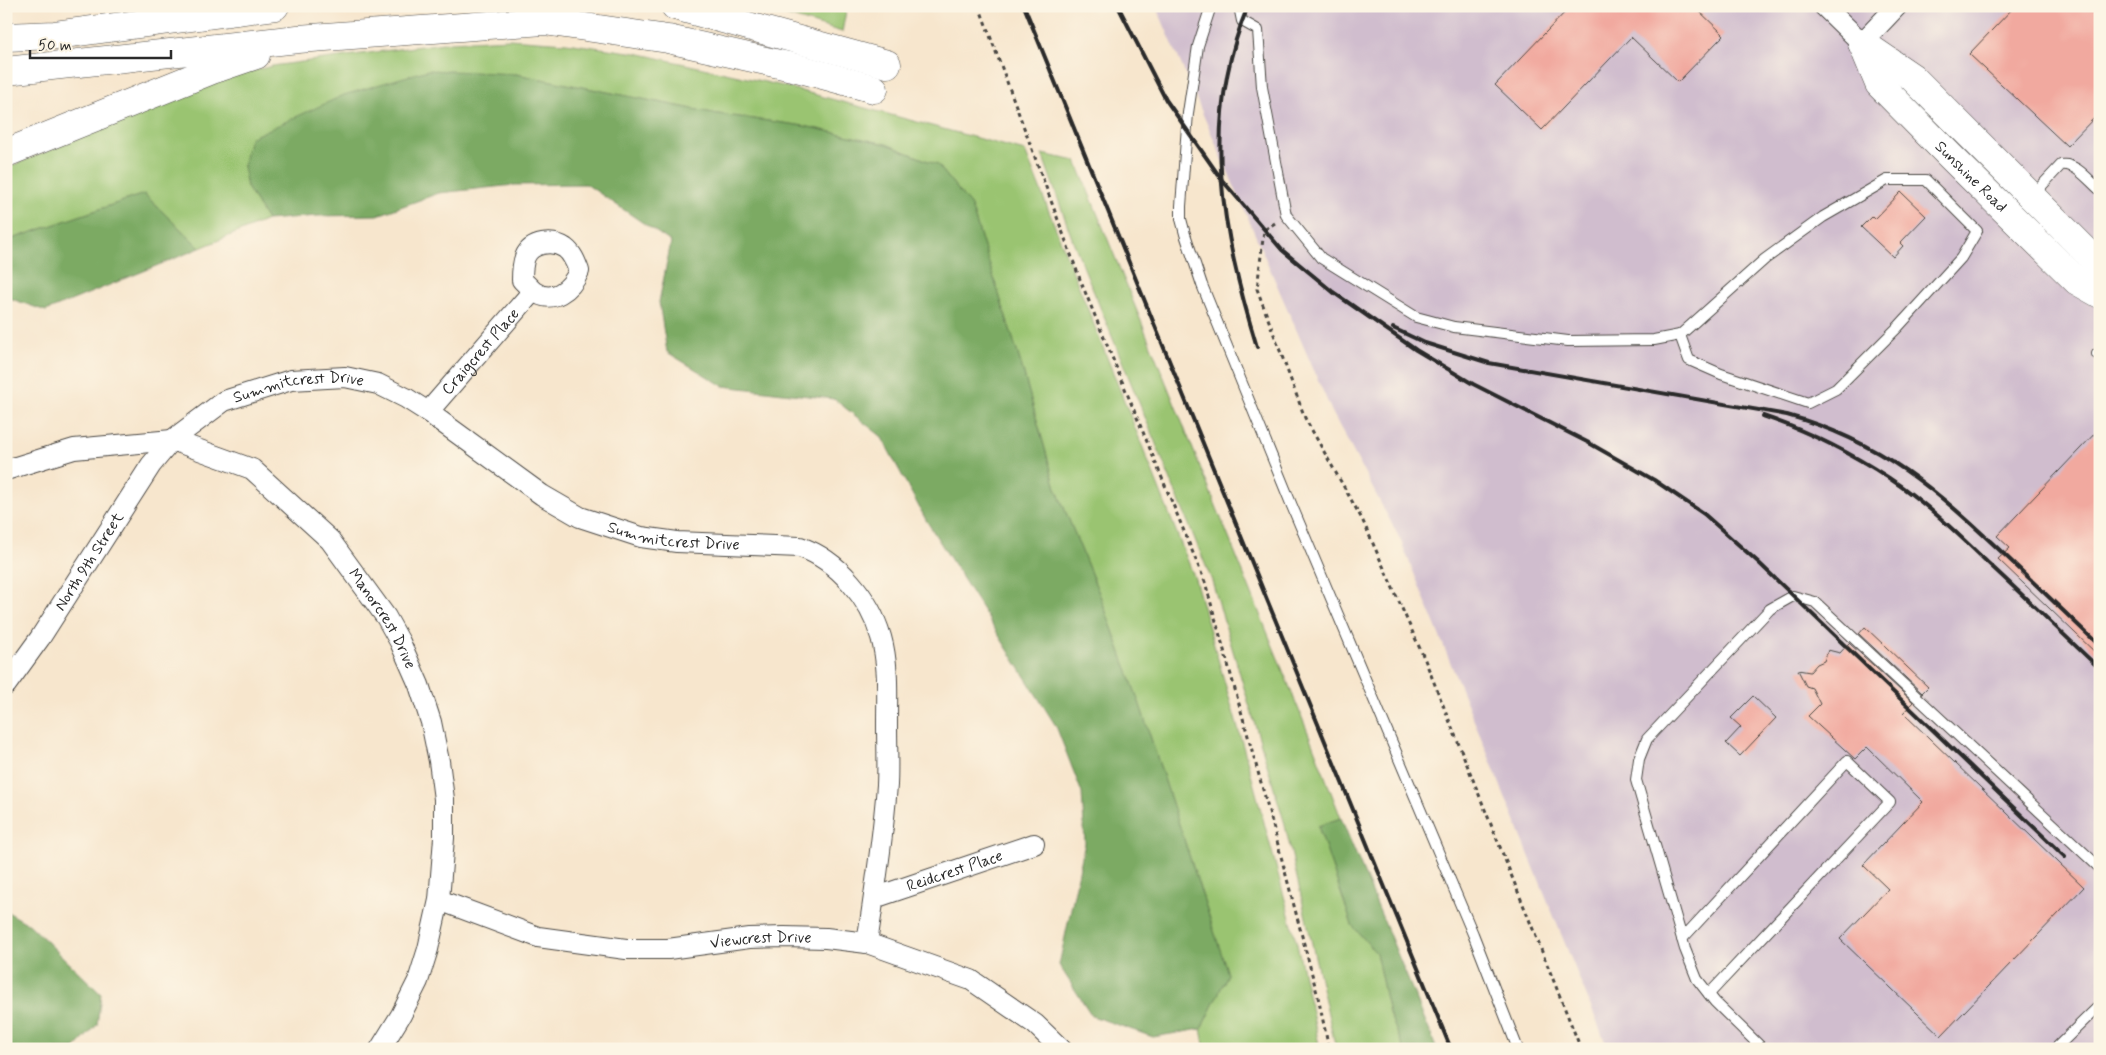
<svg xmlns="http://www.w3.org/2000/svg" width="2106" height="1055" font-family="Mynerve,sans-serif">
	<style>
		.industrial { fill: #d0bdce }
		.green { fill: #9ac471; stroke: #62784e }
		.forest { fill: #7baa63; stroke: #536a47 }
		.building { fill: #f1a99f }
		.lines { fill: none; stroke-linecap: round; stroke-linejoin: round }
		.service-casing { stroke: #4a4743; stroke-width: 12 }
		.minor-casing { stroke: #4a4743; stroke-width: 22 }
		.primary-casing { stroke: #4a4743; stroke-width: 29 }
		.motorway-casing { stroke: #4a4743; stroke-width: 29 }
		.path { stroke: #4a4743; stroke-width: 3; stroke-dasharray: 4 4; stroke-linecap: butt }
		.service { stroke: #fff; stroke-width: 10 }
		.minor { stroke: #fff; stroke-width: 20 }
		.primary { stroke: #fff; stroke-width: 28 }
		.motorway { stroke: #fff; stroke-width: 28 }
		.rail { stroke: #2b2b2b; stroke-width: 4 }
		.labels { text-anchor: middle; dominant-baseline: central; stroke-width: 5; stroke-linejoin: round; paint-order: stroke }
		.street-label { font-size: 16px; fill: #2b2b2b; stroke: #fcf5e5 }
	</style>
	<rect width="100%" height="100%" fill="#fcf5e5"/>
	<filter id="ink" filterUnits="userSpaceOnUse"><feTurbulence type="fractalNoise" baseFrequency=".02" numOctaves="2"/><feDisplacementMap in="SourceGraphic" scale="10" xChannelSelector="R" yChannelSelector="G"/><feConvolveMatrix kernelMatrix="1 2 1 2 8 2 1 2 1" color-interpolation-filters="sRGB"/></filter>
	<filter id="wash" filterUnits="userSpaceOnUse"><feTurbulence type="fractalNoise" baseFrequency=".0096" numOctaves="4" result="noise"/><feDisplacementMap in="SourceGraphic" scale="20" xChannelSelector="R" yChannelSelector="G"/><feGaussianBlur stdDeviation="1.12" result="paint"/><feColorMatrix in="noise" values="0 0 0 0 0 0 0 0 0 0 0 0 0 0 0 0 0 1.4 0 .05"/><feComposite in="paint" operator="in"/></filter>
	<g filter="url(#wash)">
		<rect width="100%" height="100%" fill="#f7e6cd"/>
		<polygon class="industrial" points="1156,6 2100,6 2100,1049 1608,1049 1400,539 1332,412"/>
		<g class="green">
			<polygon points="755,6 847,6 842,32"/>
			<polygon points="509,39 566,43 636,53 783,86 1025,151 1195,579 1249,767 1297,944 1320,1049 1205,1049 1201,1029 1228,974 1140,705 1101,598 1056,488 1021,364 971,206 938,165 886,144 804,126 718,114 516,74 243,166 247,187 267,220 200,248 144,194 6,241 6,168 229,77 272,66 451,42"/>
			<polygon points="1042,154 1076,161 1309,735 1341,818 1318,826 1352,925 1376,952 1389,1013 1404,1049 1336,1049 1284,821 1212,581 1073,241"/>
		</g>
		<g class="forest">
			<polygon points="428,70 516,74 718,114 804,126 886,144 938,165 971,206 1021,364 1056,488 1101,598 1140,705 1228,974 1201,1029 1153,1037 1092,1016 1059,965 1085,843 1082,793 1056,726 926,520 881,436 834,399 723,386 667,352 659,302 671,242 586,184 514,185 439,193 378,215 317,216 267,220 247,187 243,166 250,138 344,95"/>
			<polygon points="144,194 200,248 46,311 6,297 6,241"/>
			<polygon points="1341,818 1437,1049 1404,1049 1389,1013 1376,953 1352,925 1318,826"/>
			<polygon points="6,911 30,925 101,994 97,1025 74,1049 6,1049"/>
		</g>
		<g id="blocks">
			<g class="building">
				<polygon points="1571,6 1694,6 1724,35 1678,82 1631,37 1542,130 1495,85"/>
				<polygon points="2015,6 2100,6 2100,112 2067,146 1969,54"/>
				<polygon points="1901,192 1926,216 1900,243 1903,246 1893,257 1861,227 1872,216 1875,219"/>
				<polygon points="2100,428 2100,657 1998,559 2010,548 1997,536"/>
				<polygon points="1865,627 1928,687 1922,693 1859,634"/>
				<polygon points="1849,643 1913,702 1903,713 2084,887 1941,1036 1840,939 1888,889 1863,865 1923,802 1867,747 1855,759 1808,716 1820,704 1812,688 1806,686 1798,670 1810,672 1817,664 1824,661 1828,650 1840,653"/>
				<polygon points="1753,696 1776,718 1740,756 1726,743 1741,727 1731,718"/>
			</g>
		</g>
	</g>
	<g filter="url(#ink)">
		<use href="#blocks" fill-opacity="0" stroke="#4a4743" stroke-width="1"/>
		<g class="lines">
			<g class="service-casing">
				<g id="service">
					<polyline points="1211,6 1198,46 1188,113 1181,206 1181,219 1185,234 1202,285 1292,506 1473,934 1518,1049"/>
					<polyline points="1239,6 1242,21 1258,30 1262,87 1286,215 1321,258 1416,317 1454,327 1568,341 1654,340 1680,335"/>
					<polygon points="1887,180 1926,180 1977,231 1961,258 1898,327 1836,389 1808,403 1721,374 1689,360 1680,335 1765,259 1823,217"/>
					<path d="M2032,196L2061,165C2076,162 2090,182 2100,190"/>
					<polyline points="2100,352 2097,354 2100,356"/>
					<polyline points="1682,939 1847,761 1890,802 1709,994"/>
					<polyline points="1763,1049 1715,1002 1697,979 1685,949 1636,780 1639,759 1647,739 1770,609 1793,596 1815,602 2100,868"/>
					<polyline points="2055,1049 2100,1005"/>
				</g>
			</g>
			<g class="minor-casing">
				<g id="minor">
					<polyline points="1824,6 1862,43 1897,6"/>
					<path id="s1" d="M428,412L533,291C552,305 571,290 579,271C576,263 573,254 565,248C553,240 531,242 525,257C522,265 522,273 522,280L533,291"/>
					<path id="s2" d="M6,470L74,449L172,440L252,469L330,540L386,617L400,642L419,685L431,722L439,761L444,799V838L439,900L428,949L418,981L401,1015L380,1049"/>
					<path id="s3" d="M6,685L40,638L151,465L172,440L224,401L291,380L345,377L378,384L406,398L428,412L542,495L580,517L641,537L677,542L800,547C838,560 870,599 881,637C889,665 887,696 887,724C887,744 888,765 887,785C883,838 875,891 867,943"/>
					<path id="s4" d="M874,898L1034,844"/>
					<path id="s5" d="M439,900L538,937L626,949H668L749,938L784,937L826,938L867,943L971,980L1035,1024L1061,1049"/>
				</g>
			</g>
			<g class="primary-casing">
				<g id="primary">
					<path id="s6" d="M1862,43L1879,84L1950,156L2077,281L2100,294"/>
					<polyline points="1862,43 1912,77 2090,255 2100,268"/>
				</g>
			</g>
			<g class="motorway-casing">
				<g id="motorway">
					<polyline points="675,6 887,64"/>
					<polyline points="6,37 55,35 275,6"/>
					<polyline points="6,71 298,39 544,21 668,39 797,68 874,89"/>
					<polyline points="6,153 212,70 256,55"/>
				</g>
			</g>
			<g class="path">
				<polyline points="979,6 1081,282 1205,582 1272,822 1318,997 1329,1049"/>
				<polyline points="1275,223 1264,230 1257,289 1305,418 1362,519 1425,660 1581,1049"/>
			</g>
			<use href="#service" class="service"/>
			<use href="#minor" class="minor"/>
			<use href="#primary" class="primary"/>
			<use href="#motorway" class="motorway"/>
			<g class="rail">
				<polyline points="1024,6 1451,1049"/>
				<polyline points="1118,6 1166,100 1222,180 1282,250 1333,292 1416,350 1473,384 1589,443 1654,480 1704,514 1758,562 2065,857"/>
				<path d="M1248,6C1200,122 1222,232 1257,347"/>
				<path d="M1393,328L1425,343L1489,363L1787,415C1882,441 1937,491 2007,557C2038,587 2069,616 2100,646"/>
				<path d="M1763,416C1807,431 1851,453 1889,478C1925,502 1956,532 1987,562C2025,597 2062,633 2100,669"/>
			</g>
		</g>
	</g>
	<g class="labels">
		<g class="street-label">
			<text stroke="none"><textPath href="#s6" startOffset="175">Sunshine Road</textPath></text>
			<text stroke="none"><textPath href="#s1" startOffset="80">Craigcrest Place</textPath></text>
			<text stroke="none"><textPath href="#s3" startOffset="438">Summitcrest Drive</textPath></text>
			<text stroke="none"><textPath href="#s3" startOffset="858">Summitcrest Drive</textPath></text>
			<text stroke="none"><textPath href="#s3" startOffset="149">North 9th Street</textPath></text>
			<text stroke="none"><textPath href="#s2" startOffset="455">Manorcrest Drive</textPath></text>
			<text stroke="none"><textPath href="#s4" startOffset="85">Reidcrest Place</textPath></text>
			<text stroke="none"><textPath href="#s5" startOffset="330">Viewcrest Drive</textPath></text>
		</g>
	</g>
	<rect width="2106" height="1055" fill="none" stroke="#fcf5e5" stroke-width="25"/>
	<path d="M30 50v8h141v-8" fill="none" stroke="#2b2b2b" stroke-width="2.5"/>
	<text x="38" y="50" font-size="15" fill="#2b2b2b" stroke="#fcf5e5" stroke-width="4" paint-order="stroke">50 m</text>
</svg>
